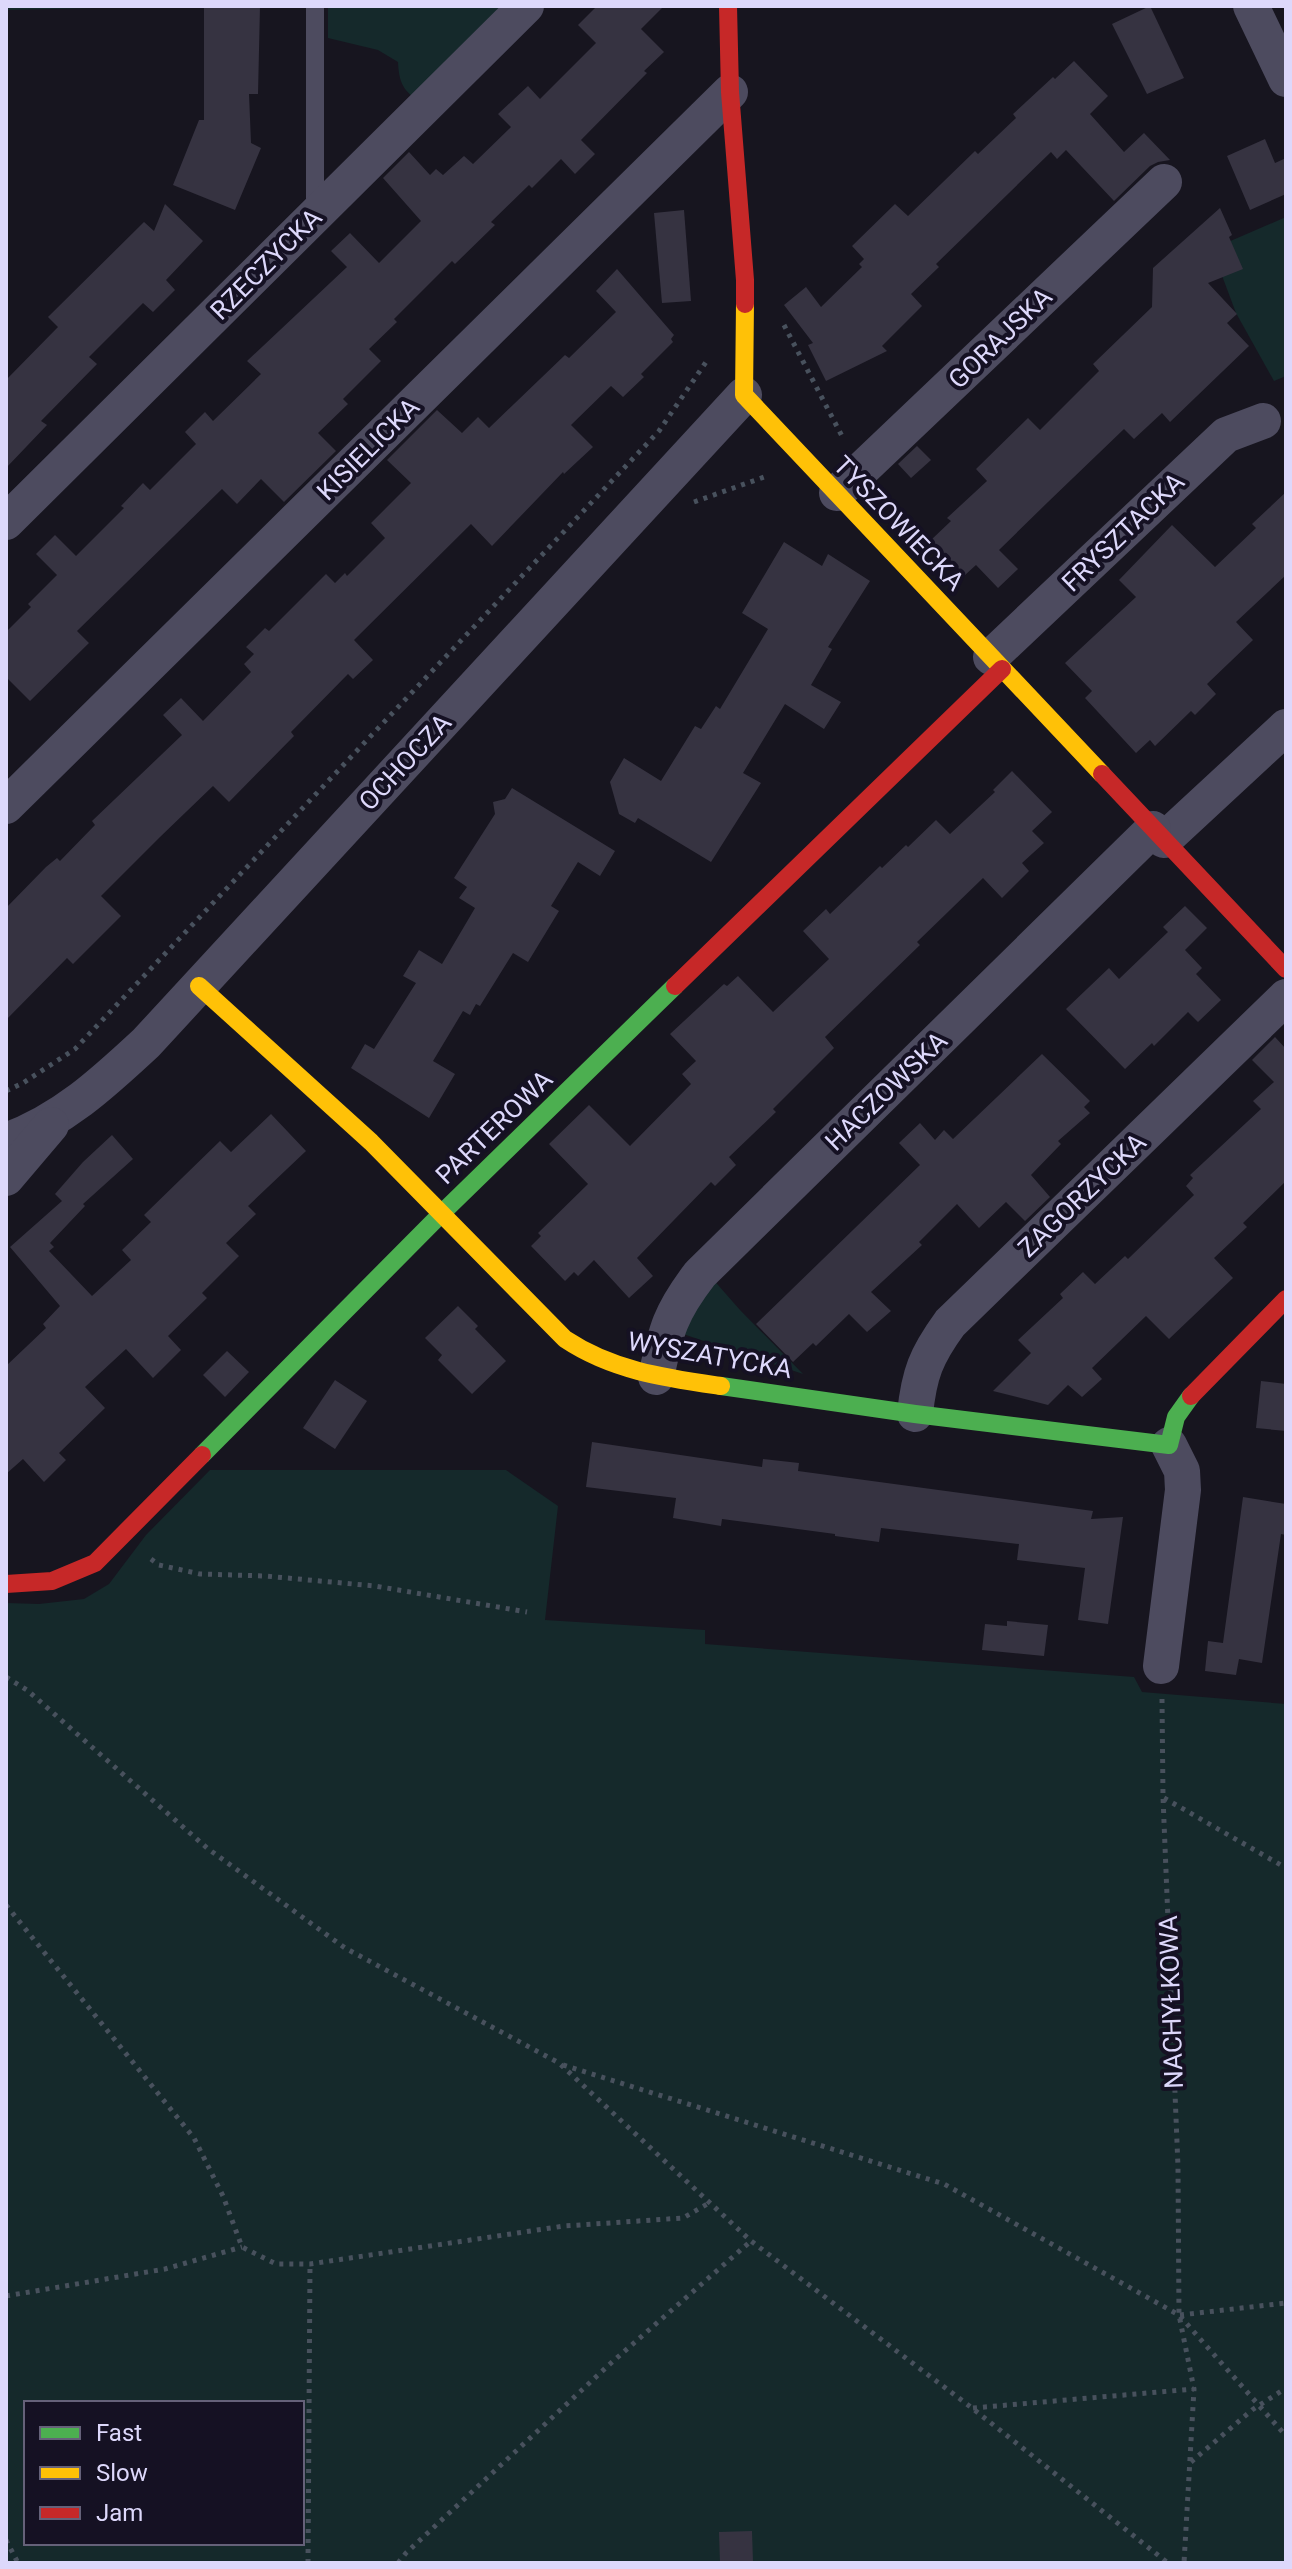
<svg xmlns="http://www.w3.org/2000/svg" width="1292" height="2569" font-family="Roboto,sans-serif">
	<style>
		.green { fill: #15292b; fill-rule: evenodd }
		.building { fill: #363341 }
		.lines { fill: none; stroke-linecap: round; stroke-linejoin: round }
		.path { stroke: #48515d; stroke-width: 5; stroke-dasharray: 4 6; stroke-linecap: butt }
		.lane { stroke: #4d4b5f; stroke-width: 18 }
		.street { stroke: #4d4b5f; stroke-width: 36 }
		.fast { stroke: #4caf50; stroke-width: 18 }
		.slow { stroke: #ffc107; stroke-width: 18 }
		.jam { stroke: #c62828; stroke-width: 18 }
		.labels { text-anchor: middle; dominant-baseline: central; stroke-width: 8; stroke-linejoin: round; paint-order: stroke }
		.street-label { font-size: 26px; fill: #ddd8fb; stroke: #151123 }
	</style>
	<rect width="100%" height="100%" fill="#17151f"/>
	<g class="green">
		<polygon points="6,6 141,6 141,7 6,10"/>
		<path d="M328,6H510L417,100C402,89 399,81 398,62L378,50L328,38Z"/>
		<polygon points="1286,217 1286,376 1274,381 1236,313 1212,249"/>
		<polygon points="711,1277 740,1310 803,1374 674,1331"/>
		<path d="M210,1470H506L558,1506L545,1620L705,1630V1644L1134,1677L1142,1692L1286,1704V2563H6V1603L39,1604L84,1599L109,1584L146,1535ZM26,2403H302V2543H26Z"/>
	</g>
	<g class="building">
		<polygon points="204,6 260,6 258,94 249,94 251,143 261,148 235,210 173,185 199,120 204,120"/>
		<polygon points="597,6 664,6 641,29 664,52 644,71 647,73 581,140 595,154 575,174 561,159 532,188 529,185 491,222 495,225 455,264 452,261 394,319 397,322 369,349 381,361 343,399 348,404 318,433 336,451 284,502 261,479 237,504 222,489 77,631 89,643 30,701 6,677 6,632 31,607 28,604 57,575 36,554 55,535 76,556 124,508 121,506 143,483 150,490 196,444 185,432 205,412 213,421 261,374 247,361 347,267 331,251 350,233 379,263 421,221 383,178 409,152 430,175 436,169 443,175 464,156 473,164 511,127 498,114 528,86 540,99 596,43 578,25"/>
		<polygon points="1150,6 1184,78 1147,94 1112,24"/>
		<polygon points="1074,61 1108,96 1090,114 1124,152 1144,133 1170,160 1158,162 1150,166 1114,201 1066,150 1057,159 1051,152 936,264 939,267 911,294 922,306 882,346 887,351 826,381 808,345 813,343 784,305 806,287 821,307 862,267 859,264 864,259 852,246 895,204 908,216 975,151 978,154 1016,118 1013,114 1053,77 1055,79"/>
		<polygon points="1265,139 1275,163 1286,158 1286,194 1250,210 1227,156"/>
		<polygon points="165,204 203,241 166,280 175,290 153,312 143,303 89,357 97,364 41,421 47,425 6,468 6,380 58,327 48,317 144,222 154,231"/>
		<polygon points="1220,208 1232,235 1229,237 1243,269 1208,283 1237,314 1227,323 1249,346 1170,422 1162,413 1134,439 1124,429 1048,502 999,550 1018,569 998,588 976,565 965,575 931,540 951,521 947,518 987,481 976,469 1028,418 1040,430 1099,371 1093,364 1152,307 1153,268"/>
		<polygon points="684,210 691,301 662,303 654,213"/>
		<polygon points="617,269 674,335 671,339 673,342 641,374 644,377 623,397 611,386 571,425 593,447 564,474 563,472 492,546 471,524 354,640 373,660 353,679 348,674 291,732 294,736 229,802 213,786 160,837 101,896 121,916 73,964 67,958 6,1020 6,908 46,867 57,858 60,861 95,825 92,821 182,735 163,715 181,698 203,721 251,672 244,664 254,654 246,647 265,628 269,631 326,574 335,583 345,573 347,576 385,538 371,523 411,483 387,460 437,410 462,433 478,417 489,428 565,355 569,358 616,312 596,291"/>
		<polygon points="917,446 931,460 911,478 898,464"/>
		<polygon points="1286,492 1286,575 1236,622 1253,640 1207,684 1216,694 1195,715 1191,711 1155,746 1150,740 1136,753 1085,698 1092,691 1065,663 1136,597 1119,580 1172,525 1215,567 1256,528 1252,524"/>
		<polygon points="784,542 822,566 828,554 870,581 828,647 832,649 811,685 841,702 824,729 785,704 743,773 761,783 711,862 638,818 635,823 619,814 610,782 624,758 661,781 695,726 701,729 716,706 720,709 768,629 742,613"/>
		<polygon points="1012,771 1052,812 1032,831 1044,843 1022,863 1029,871 1002,898 983,878 917,942 920,945 825,1037 834,1048 773,1109 776,1112 729,1157 736,1165 715,1186 711,1182 637,1258 653,1276 629,1298 594,1260 578,1276 574,1272 565,1281 531,1246 541,1236 538,1233 588,1184 549,1144 589,1105 630,1146 691,1084 682,1074 696,1061 670,1034 724,984 727,986 738,976 773,1012 829,959 803,931 826,909 830,914 880,866 882,868 906,845 908,847 936,820 950,834 995,792 993,790"/>
		<polygon points="512,788 615,851 600,876 578,862 551,906 559,911 528,962 513,953 480,1006 476,1004 470,1015 463,1011 433,1061 455,1074 429,1118 351,1068 365,1044 374,1049 416,983 403,976 419,950 442,964 475,908 459,898 467,887 454,878 495,814 493,802 505,799"/>
		<polygon points="1185,906 1207,928 1185,950 1202,968 1196,974 1221,1000 1198,1022 1188,1012 1154,1046 1152,1043 1125,1069 1066,1009 1109,968 1119,979 1168,932 1163,927"/>
		<polygon points="1275,1037 1286,1049 1286,1181 1243,1223 1247,1227 1214,1258 1233,1278 1169,1339 1146,1316 1092,1368 1102,1379 1082,1397 1068,1385 1048,1405 993,1391 1031,1353 1018,1340 1063,1298 1060,1294 1083,1272 1095,1284 1125,1256 1128,1259 1194,1195 1186,1186 1193,1178 1190,1175 1261,1109 1253,1101 1274,1082 1252,1060"/>
		<polygon points="1042,1054 1090,1101 1084,1107 1090,1113 1058,1141 1061,1144 1031,1175 1050,1197 1025,1221 1006,1202 979,1228 957,1204 919,1242 922,1245 871,1292 891,1311 867,1332 849,1314 816,1346 813,1343 793,1362 756,1324 920,1165 899,1143 920,1123 935,1140 944,1130 953,1139"/>
		<polygon points="271,1114 306,1151 248,1206 256,1214 226,1243 239,1256 202,1293 207,1298 168,1336 181,1350 153,1378 126,1349 85,1387 105,1408 59,1453 66,1460 44,1482 23,1459 6,1474 6,1366 46,1328 43,1324 60,1306 10,1247 62,1201 55,1194 83,1162 112,1135 133,1159 83,1204 85,1206 50,1243 54,1247 49,1251 92,1296 131,1260 122,1250 151,1222 144,1215 220,1141 231,1152"/>
		<polygon points="458,1306 478,1326 475,1329 506,1361 472,1394 438,1360 442,1355 425,1338"/>
		<polygon points="227,1351 249,1372 225,1397 203,1375"/>
		<polygon points="335,1380 367,1401 335,1449 303,1428"/>
		<polygon points="1261,1381 1286,1384 1286,1431 1256,1428"/>
		<polygon points="592,1442 762,1467 763,1459 799,1463 798,1471 1093,1511 1091,1519 1123,1517 1108,1624 1078,1620 1085,1568 1017,1560 1019,1544 881,1528 879,1542 835,1536 835,1534 722,1519 721,1526 673,1518 676,1498 586,1487"/>
		<polygon points="1243,1497 1286,1504 1286,1535 1281,1534 1262,1663 1239,1659 1236,1675 1205,1671 1208,1641 1223,1643"/>
		<polygon points="1007,1621 1048,1625 1044,1656 982,1650 985,1624 1007,1626"/>
		<polygon points="752,2531 753,2563 720,2563 719,2532"/>
	</g>
	<g class="lines">
		<g class="path">
			<polyline points="784,325 844,440"/>
			<polyline points="694,502 767,476"/>
			<polyline points="6,1091 23,1083 75,1049 659,431 706,362"/>
			<polyline points="151,1559 159,1565 200,1574 265,1576 375,1586 527,1612"/>
			<polyline points="6,1677 27,1690 207,1848 345,1948 559,2063 751,2241 972,2408 1168,2563"/>
			<polyline points="1162,1699 1163,1797 1178,2167 1179,2315 1194,2389 1184,2563"/>
			<polyline points="1164,1798 1286,1868"/>
			<polyline points="6,1905 194,2138 223,2196 242,2247 276,2264 310,2264 564,2226 683,2218 709,2203"/>
			<polyline points="563,2065 944,2184 1179,2315 1286,2436"/>
			<polyline points="6,2296 165,2269 242,2247"/>
			<polyline points="1180,2315 1286,2303"/>
			<polyline points="973,2408 1194,2389"/>
			<polyline points="1191,2462 1252,2410 1286,2388"/>
			<polyline points="6,2540 18,2563"/>
			<polyline points="308,2563 310,2264"/>
			<polyline points="398,2563 406,2553 611,2363 751,2241"/>
		</g>
		<polyline class="lane" points="315,215 315,6"/>
		<g class="street">
			<polyline points="1251,6 1286,79"/>
			<polyline points="837,493 1164,182"/>
			<polyline points="6,522 526,6"/>
			<polyline points="991,657 1226,435 1263,421"/>
			<polyline points="6,806 730,92"/>
			<polyline points="1164,840 1286,727"/>
			<path d="M6,1141C62,1121 103,1083 146,1043L744,395"/>
			<polyline points="6,1178 51,1125"/>
			<path d="M656,1377C666,1330 670,1313 700,1274L1153,829"/>
			<path d="M915,1414C919,1374 926,1356 950,1323L1286,997"/>
			<polyline points="1161,1666 1183,1490 1182,1471 1169,1445"/>
		</g>
		<g class="fast">
			<polyline points="721,1386 915,1414 1169,1445 1176,1417 1191,1396"/>
			<polyline points="202,1455 442,1213 675,986"/>
		</g>
		<g class="slow">
			<polyline points="745,304 744,395 1102,774"/>
			<path d="M199,986L371,1142L565,1339C613,1371 666,1378 721,1386"/>
		</g>
		<g class="jam">
			<polyline points="728,6 730,92 745,280 745,304"/>
			<polyline points="1102,774 1286,969"/>
			<polyline points="675,986 1002,669"/>
			<polyline points="1191,1396 1286,1299"/>
			<polyline points="6,1584 52,1581 95,1563 202,1455"/>
		</g>
	</g>
	<g class="labels">
		<g class="street-label">
			<text transform="translate(266 264) rotate(-45)">RZECZYCKA</text>
			<text transform="translate(1000 338) rotate(-44)">GORAJSKA</text>
			<text transform="translate(368 449) rotate(-45)">KISIELICKA</text>
			<text transform="translate(899 523) rotate(46)">TYSZOWIECKA</text>
			<text transform="translate(1123 532) rotate(-44)">FRYSZTACKA</text>
			<text transform="translate(405 762) rotate(-47)">OCHOCZA</text>
			<text transform="translate(886 1091) rotate(-44)">HACZOWSKA</text>
			<text transform="translate(494 1127) rotate(-44)">PARTEROWA</text>
			<text transform="translate(1082 1195) rotate(-44)">ZAGORZYCKA</text>
			<text transform="translate(710 1355) rotate(10)">WYSZATYCKA</text>
			<text transform="translate(1171 2002) rotate(-92)">NACHYŁKOWA</text>
		</g>
	</g>
	<rect width="1292" height="2569" fill="none" stroke="#ddd8fb" stroke-width="16"/>
	<rect x="24" y="2401" width="280" height="144" fill="#151123" stroke="#656179" stroke-width="2"/>
	<rect x="40" y="2427" width="40" height="12" fill="#4caf50" stroke="#656179" stroke-width="2"/>
	<text x="96" y="2441" font-size="24" fill="#ddd8fb">Fast</text>
	<rect x="40" y="2467" width="40" height="12" fill="#ffc107" stroke="#656179" stroke-width="2"/>
	<text x="96" y="2481" font-size="24" fill="#ddd8fb">Slow</text>
	<rect x="40" y="2507" width="40" height="12" fill="#c62828" stroke="#656179" stroke-width="2"/>
	<text x="96" y="2521" font-size="24" fill="#ddd8fb">Jam</text>
</svg>
